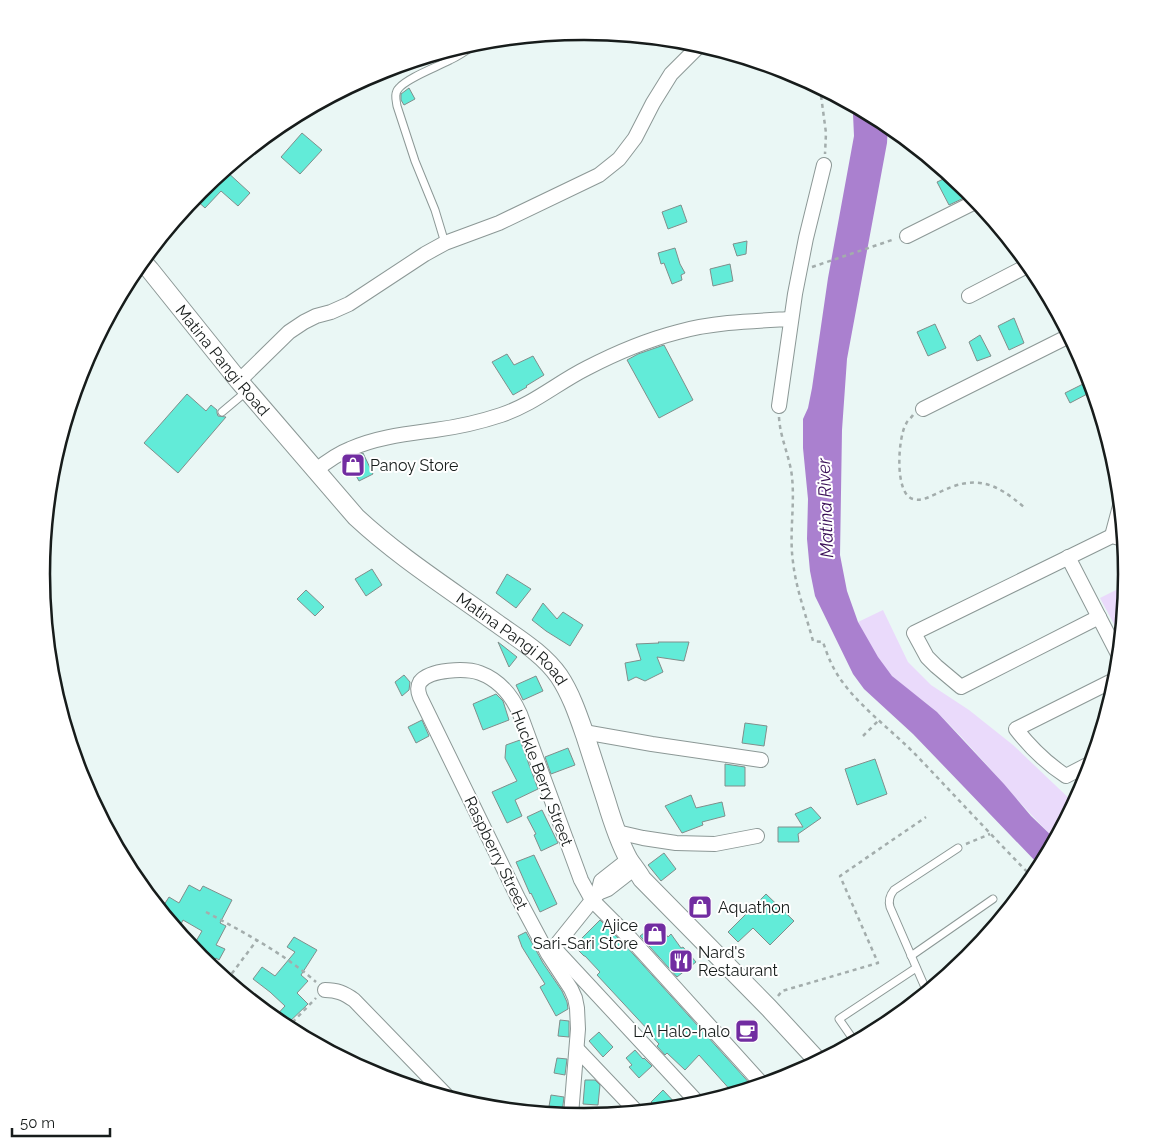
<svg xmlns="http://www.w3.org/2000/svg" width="1168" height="1148" font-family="Raleway,sans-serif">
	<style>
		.green { fill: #eadafb }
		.water { fill: #aa80cf }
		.building { fill: #62ebd8; stroke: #818e8b }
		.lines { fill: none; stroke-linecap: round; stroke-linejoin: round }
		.service-casing { stroke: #8c9896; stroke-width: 9 }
		.minor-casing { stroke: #8c9896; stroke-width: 16 }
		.tertiary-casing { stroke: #8c9896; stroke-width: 20 }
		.path { stroke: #a3adac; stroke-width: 2.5; stroke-dasharray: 4 4; stroke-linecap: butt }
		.service { stroke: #fff; stroke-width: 7 }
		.minor { stroke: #fff; stroke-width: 14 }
		.tertiary { stroke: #fff; stroke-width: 18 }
		.labels { text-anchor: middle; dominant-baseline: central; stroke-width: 4; stroke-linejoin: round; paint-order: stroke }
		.street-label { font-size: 16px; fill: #171c1b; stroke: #fff }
		.poi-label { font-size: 16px; fill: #171c1b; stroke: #fff; text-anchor: start }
		.water-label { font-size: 18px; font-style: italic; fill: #3a0f57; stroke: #fff }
		.rim { fill: none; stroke: #171c1b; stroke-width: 2.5 }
	</style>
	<rect width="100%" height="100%" fill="#eaf7f5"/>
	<g class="green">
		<polygon points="1126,585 1121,637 1100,598"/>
		<path d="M883,610L908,662L931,685L969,710L1013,745L1074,803L1055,839C1014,799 979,753 938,713C924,700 907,690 893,677C879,663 868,640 858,622Z"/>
	</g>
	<polygon class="water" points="851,104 888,125 887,143 847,359 842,430 840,555 847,591 858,622 878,657 892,676 937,712 1004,784 1031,816 1055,839 1040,866 913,734 864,689 853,674 815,596 810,571 807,539 808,499 803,448 803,419 808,408 812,388 828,278 854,136 853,114"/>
	<g class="building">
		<polygon points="409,88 415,99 404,105 401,100 401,94"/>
		<polygon points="302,133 322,150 300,174 281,157"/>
		<polygon points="225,170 250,193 238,206 221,191 205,208 194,198 200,190"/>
		<polygon points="950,176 958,183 966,197 949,205 937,182"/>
		<polygon points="681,205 687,222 668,229 662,212"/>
		<polygon points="747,241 746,254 737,256 733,244"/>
		<polygon points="675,248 680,264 685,273 681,275 682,280 672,284 664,263 661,264 658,253"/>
		<polygon points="730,264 733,281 713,286 710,269"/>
		<polygon points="1014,318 1024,343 1009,350 998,326"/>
		<polygon points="935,324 946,348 928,356 917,332"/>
		<polygon points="980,335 991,356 977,361 969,342"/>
		<polygon points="664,345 693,400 659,418 627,360 638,354"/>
		<polygon points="507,354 514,365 533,356 544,375 526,386 527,387 513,395 492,362"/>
		<polygon points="1087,382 1091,392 1070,403 1065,393"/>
		<polygon points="187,394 206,411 211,405 217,410 217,413 218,416 226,417 178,473 144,443"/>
		<polygon points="363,453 373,474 359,481 348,461"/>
		<polygon points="372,569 382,585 366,596 355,579"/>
		<polygon points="507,574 531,589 516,608 496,593"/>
		<polygon points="306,590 324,607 315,616 297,599"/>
		<polygon points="543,603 557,619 563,612 583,625 570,646 546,631 532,620"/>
		<polygon points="498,642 517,657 509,667"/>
		<polygon points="658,642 689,642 684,661 657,657 663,672 645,681 636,677 628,681 625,663 641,660 636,644 659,643"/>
		<polygon points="404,675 410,682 409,690 402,696 395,682"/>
		<polygon points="536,676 543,691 523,700 516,685"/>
		<polygon points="496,694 503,701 509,720 483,730 473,704"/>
		<polygon points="422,720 429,736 416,743 408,727"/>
		<polygon points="745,723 767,726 764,746 742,743"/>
		<polygon points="520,740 538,789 515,800 522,816 507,823 492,792 517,781 505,758 506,745"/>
		<polygon points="568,748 575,765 551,774 545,757"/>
		<polygon points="875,759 887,794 857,805 845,769"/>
		<polygon points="725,764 745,767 745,786 725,786"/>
		<polygon points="691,795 696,808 722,802 725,816 702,822 703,825 682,833 665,806"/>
		<polygon points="811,807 821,818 798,834 799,842 778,842 778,827 803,827 795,814"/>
		<polygon points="542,810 558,843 541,851 534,835 536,834 527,817"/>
		<polygon points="664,853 676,869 661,881 648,865"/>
		<polygon points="534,855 557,904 540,912 531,893 530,894 516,862"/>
		<polygon points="189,885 200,891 203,886 232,900 220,923 226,926 216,945 225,949 219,960 216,958 211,967 200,958 192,948 202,931 183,920 178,930 162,911 162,908 169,897 179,903"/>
		<polygon points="766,894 794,921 770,945 753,928 738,942 728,932"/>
		<polygon points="600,920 625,945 753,1087 733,1093 699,1055 685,1070 667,1053 665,1055 657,1046 659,1044 648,1032 649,1031 597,975 600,972 585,956 584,956 574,946"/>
		<polygon points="657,923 668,937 671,934 681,948 683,947 696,962 677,977 640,936"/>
		<polygon points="526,932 543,963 562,991 567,1002 568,1009 556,1016 540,987 545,984 522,947 518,936"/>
		<polygon points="294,937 317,950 301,975 308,981 297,993 308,1004 285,1026 274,1018 285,1006 270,992 253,979 262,967 275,976 295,952 287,947"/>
		<polygon points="560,1020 569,1021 569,1037 558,1036"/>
		<polygon points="599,1032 613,1047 603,1057 589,1041"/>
		<polygon points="635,1050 643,1059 644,1058 652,1066 639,1078 629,1067 632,1065 626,1058"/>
		<polygon points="557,1058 567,1059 565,1075 554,1073"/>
		<polygon points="585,1080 595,1080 600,1085 598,1105 583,1104"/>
		<polygon points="663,1090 679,1107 658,1109 651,1102"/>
		<polygon points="551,1095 564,1097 562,1113 548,1112"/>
	</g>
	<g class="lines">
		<g class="service-casing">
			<g id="service">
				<path d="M445,243L435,210L415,161L397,106C396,100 394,93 399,88C407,78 437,67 450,60C461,55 470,48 480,41"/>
				<polyline points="222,412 247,391"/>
				<polyline points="911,956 993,899"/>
				<path d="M927,992L890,907C888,900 890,895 894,890L958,848"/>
				<polyline points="855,1042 839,1019 916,968"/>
			</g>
		</g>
		<g class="minor-casing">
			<g id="minor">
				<polyline points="907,236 977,201"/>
				<polyline points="969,296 1029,265"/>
				<polyline points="239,381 289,332 304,322 316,316 331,312 349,304 425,254 445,243 499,223 599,175 619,159 635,138 653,103 671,74 700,45"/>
				<polyline points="779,406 795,294 806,238 824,165"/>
				<polyline points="923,409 1069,336"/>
				<path d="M315,471C326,462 337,454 350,449C377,437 406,434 435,430C458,427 480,422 501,415C534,404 557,383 587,368C616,353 647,340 678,332C714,322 753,321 791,319"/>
				<polyline points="1112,536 1120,506"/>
				<polyline points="1068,557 1119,656"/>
				<polyline points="1099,617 961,687 936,666 927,657 914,633 1112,536 1123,539"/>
				<polyline points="584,732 652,744 761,760"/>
				<path d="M1091,763L1066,776C1046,763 1030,747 1016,729L1116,679"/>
				<polyline points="617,832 643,838 676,843 715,844 757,836"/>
				<polyline points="598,893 608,889 635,868"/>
				<polyline points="554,948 699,1104"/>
				<polyline points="549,954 598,893 601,881 629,859"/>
				<path d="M325,990C337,990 344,993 354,1000L448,1097"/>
				<polyline points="577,1049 637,1112"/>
				<path d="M571,1115L578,1029L577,1008L575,998L571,989L548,954L518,898L420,697C418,692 417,687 420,682C430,669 466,668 480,673C499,680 512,696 520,714L581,880L592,900L631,939L762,1084"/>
			</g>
		</g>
		<g class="tertiary-casing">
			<g id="tertiary">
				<path id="s1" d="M142,261L150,270L239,381L356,517C399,557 448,588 495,622C517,638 543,653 559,676C571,694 578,715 585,735C592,756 599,778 606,800C612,820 619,842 629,860C633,866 638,872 642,879L769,1008L818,1061"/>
			</g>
		</g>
		<g class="path">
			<polyline points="820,88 826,133 825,154"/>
			<polyline points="812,267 895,239"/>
			<path d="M913,415C911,418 907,421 906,424C898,437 894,494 913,499C921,502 931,496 938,493C975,474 995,482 1025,508"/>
			<path d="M779,417C780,438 790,457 792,477C795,506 789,534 793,562C796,589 806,615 813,641L823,642C827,654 832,667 839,677C858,706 893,731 917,756C956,797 994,838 1033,878"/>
			<polyline points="863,736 879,720"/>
			<polyline points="966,844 990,834"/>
			<path d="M206,912C245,933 283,953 316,982"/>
			<polyline points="227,980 257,940"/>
			<polyline points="778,996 782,991 878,963 840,876 926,817"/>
			<polyline points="287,1028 316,998"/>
		</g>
		<use href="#service" class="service"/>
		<use href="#minor" class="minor"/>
		<use href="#tertiary" class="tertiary"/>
	</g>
	<defs>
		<g id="shop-square" transform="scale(1.25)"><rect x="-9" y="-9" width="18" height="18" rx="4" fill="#712ca1" stroke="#fff"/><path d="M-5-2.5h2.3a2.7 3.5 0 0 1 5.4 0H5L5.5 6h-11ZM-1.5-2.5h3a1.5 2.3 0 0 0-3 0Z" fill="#fff"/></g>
		<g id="restaurant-square" transform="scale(1.25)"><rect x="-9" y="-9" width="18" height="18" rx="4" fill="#712ca1" stroke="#fff"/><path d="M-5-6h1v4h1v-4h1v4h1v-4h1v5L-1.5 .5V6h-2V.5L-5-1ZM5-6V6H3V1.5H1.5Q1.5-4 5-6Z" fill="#fff"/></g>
		<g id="cafe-square" transform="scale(1.25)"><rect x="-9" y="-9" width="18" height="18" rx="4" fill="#712ca1" stroke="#fff"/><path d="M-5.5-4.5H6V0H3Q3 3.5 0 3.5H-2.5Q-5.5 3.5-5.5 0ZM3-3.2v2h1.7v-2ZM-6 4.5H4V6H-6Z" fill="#fff"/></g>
	</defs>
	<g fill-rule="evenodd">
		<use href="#shop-square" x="353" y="465"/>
		<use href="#shop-square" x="700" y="907"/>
		<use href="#shop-square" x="655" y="934"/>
		<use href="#restaurant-square" x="681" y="961"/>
		<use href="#cafe-square" x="747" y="1031"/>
	</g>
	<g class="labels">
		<g class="street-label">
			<text stroke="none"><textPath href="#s1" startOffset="128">Matina Pangi Road</textPath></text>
			<text stroke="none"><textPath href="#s1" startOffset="532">Matina Pangi Road</textPath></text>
			<text transform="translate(542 778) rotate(69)">Huckle Berry Street</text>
			<text transform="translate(496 853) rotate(64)">Raspberry Street</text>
		</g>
		<g class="poi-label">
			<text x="370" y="465">Panoy Store</text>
			<text x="718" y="907">Aquathon</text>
			<text x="638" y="925" text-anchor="end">Ajice<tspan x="638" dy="18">Sari-Sari Store</tspan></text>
			<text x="698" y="952">Nard's<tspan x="698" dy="18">Restaurant</tspan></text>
			<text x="730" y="1031" text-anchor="end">LA Halo-halo</text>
		</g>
		<g class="water-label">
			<text transform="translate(825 508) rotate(-92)">Matina River</text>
		</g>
	</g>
	<path d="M0 0H1168V1148H0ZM50 574a534 534 0 1 1 1068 0a534 534 0 1 1-1068 0Z" fill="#fff" fill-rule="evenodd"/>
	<path class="rim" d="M50 574a534 534 0 1 1 1068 0a534 534 0 1 1-1068 0Z"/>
	<path d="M12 1128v8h98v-8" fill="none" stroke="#171c1b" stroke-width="2.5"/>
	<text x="20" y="1128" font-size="15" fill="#171c1b" stroke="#ffffff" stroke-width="4" paint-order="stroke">50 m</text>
</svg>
